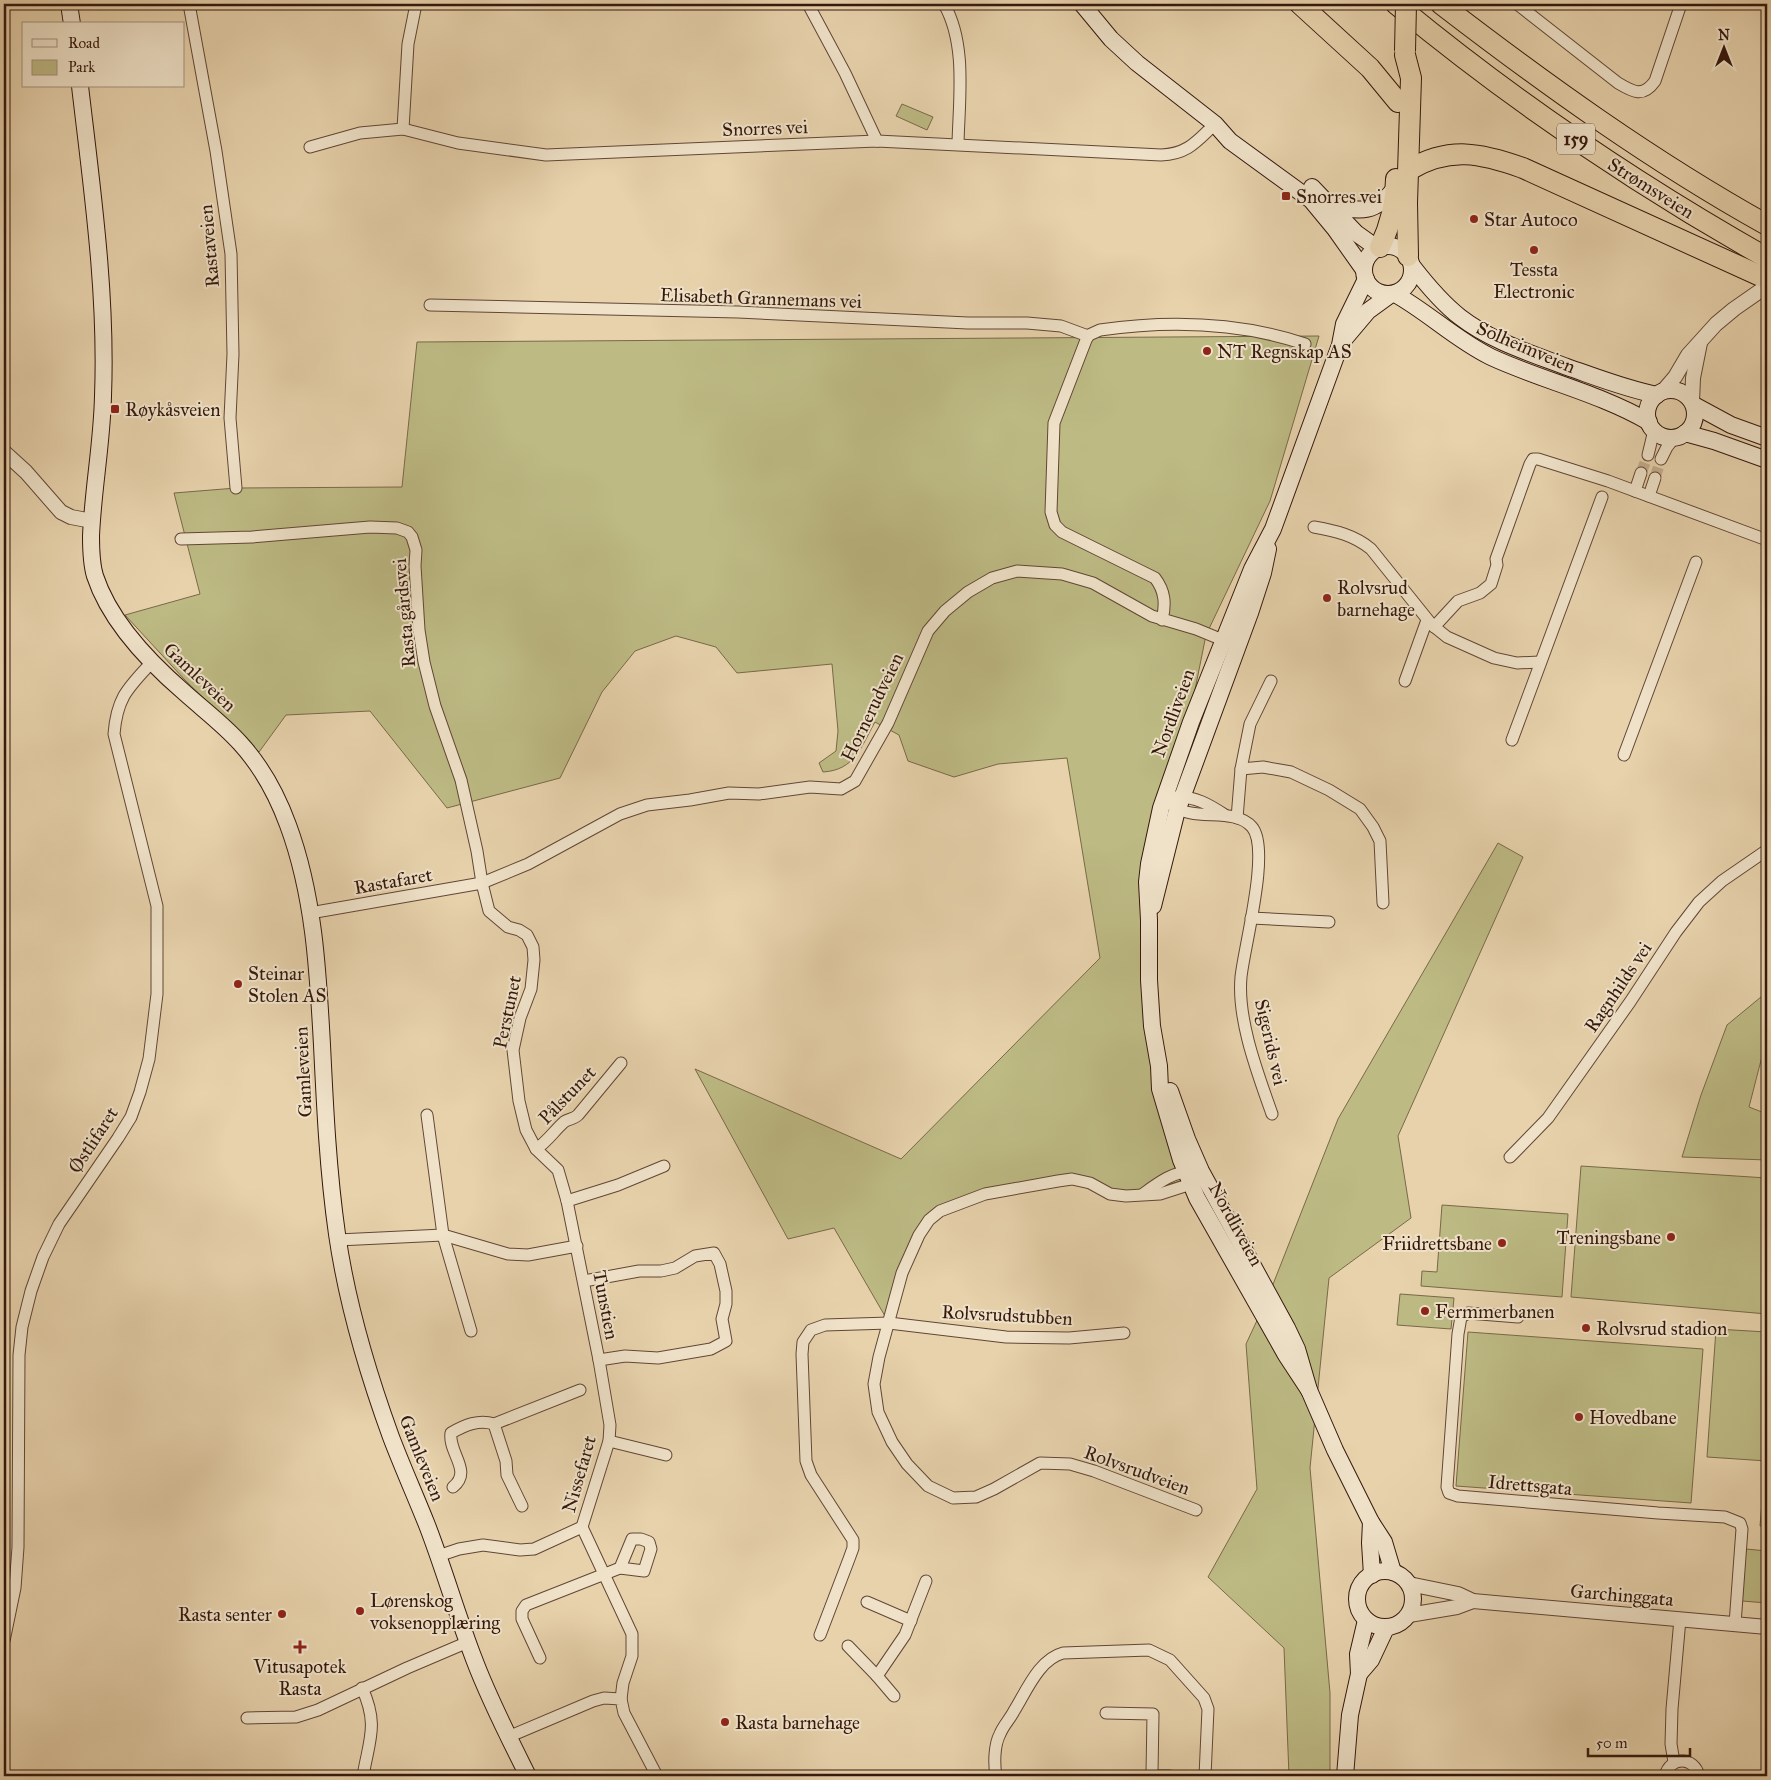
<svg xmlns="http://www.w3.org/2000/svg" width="1771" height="1780" font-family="'IM FELL Great Primer',serif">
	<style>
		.green { fill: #bdba84; stroke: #796948 }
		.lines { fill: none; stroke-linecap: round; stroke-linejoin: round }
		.minor-tunnel { stroke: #c3ad8c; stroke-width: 11; stroke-dasharray: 11 5.5; stroke-linecap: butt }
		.minor-casing { stroke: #624635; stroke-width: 13 }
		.tertiary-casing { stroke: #624635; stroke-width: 16 }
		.secondary-casing { stroke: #35180d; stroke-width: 18 }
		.motorway-casing { stroke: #35180d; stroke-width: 22 }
		.minor { stroke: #efe2c9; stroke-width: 11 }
		.tertiary { stroke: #efe2c9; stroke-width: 14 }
		.secondary { stroke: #efe2c9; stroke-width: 16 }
		.motorway { stroke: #e7d2ac; stroke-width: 20 }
		.motorway-bridge-casing { stroke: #35180d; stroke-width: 22; stroke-linecap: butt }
		.motorway-bridge { stroke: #e7d2ac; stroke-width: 20 }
		.poi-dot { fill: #8f2418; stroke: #efe2c9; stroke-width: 2 }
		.labels { text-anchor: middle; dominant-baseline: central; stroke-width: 4; stroke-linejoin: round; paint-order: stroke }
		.shield { fill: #efe2c9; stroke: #6d5545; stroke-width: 1 }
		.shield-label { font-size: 18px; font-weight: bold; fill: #35180d }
		.street-label { font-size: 19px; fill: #35180d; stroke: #efe2c9 }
		.poi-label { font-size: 19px; fill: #35180d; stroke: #efe2c9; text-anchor: start }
	</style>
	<rect width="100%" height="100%" fill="#e7d2ac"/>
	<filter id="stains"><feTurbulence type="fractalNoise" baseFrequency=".004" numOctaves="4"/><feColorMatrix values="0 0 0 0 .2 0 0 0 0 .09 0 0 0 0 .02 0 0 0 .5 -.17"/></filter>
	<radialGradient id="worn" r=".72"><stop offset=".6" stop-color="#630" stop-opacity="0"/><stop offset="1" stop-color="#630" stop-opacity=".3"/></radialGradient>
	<g class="green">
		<polygon points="902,104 933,117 927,130 896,116"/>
		<path d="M1319,336L1270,501L1206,635L1172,804L1149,941L1161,1076L1195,1176L1135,1196L1072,1179L985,1194L940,1211L919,1235L889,1323L834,1228L788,1239L695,1069L901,1159L1100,958L1067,758L998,764L954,777L908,761L899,735L875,722C861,747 855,770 823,772L819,763L836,751L838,731L832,664L737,673L716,647L676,636L635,651L602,692L560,778L447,808L370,711L286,715L259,752L184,679L125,615L200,594L174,493L236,488L402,487L417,342Z"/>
		<polygon points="1498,843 1523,857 1398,1136 1411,1218 1329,1278 1310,1468 1330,1693 1330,1776 1289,1776 1284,1648 1208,1577 1257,1489 1246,1344 1268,1297 1338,1119"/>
		<polygon points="1767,992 1767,1037 1749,1107 1767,1114 1767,1160 1682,1157 1701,1095 1727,1025"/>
		<polygon points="1581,1166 1767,1178 1767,1314 1571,1297"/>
		<polygon points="1442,1205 1568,1214 1562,1297 1421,1286 1422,1271 1437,1272"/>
		<polygon points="1400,1294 1454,1298 1451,1329 1397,1325"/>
		<polygon points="1716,1329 1767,1332 1767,1461 1707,1457"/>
		<polygon points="1468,1332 1703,1349 1691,1503 1456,1486"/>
		<polygon points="1765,1465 1767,1465 1767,1527 1760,1526"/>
		<polygon points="1746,1549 1767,1551 1767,1603 1742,1601"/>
	</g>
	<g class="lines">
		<g class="minor-tunnel">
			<polyline points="1641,473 1648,455"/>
			<polyline points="1655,478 1661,459"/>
		</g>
		<g class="minor-casing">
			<g id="minor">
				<polyline points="189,4 216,151 231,254 233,354 230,418 236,488"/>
				<polyline points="808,4 845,73 877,141"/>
				<path d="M944,4C967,44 959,99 958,144"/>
				<path d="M1517,4L1618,83C1633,92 1643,98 1655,81L1681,4"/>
				<polyline points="403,129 408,44 416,4"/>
				<path d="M310,147L360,133L403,129L458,143L546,155L877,141L1161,155C1188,154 1197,141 1215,124"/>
				<polyline points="430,305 738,312 968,323 1027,323 1061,326 1088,336"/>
				<polyline points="1648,455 1654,430"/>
				<polyline points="1661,459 1667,447 1675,437"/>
				<polyline points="1635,491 1641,473"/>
				<polyline points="1649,496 1655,478"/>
				<path d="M1314,527C1336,531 1354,535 1371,549L1432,625L1447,637L1494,658L1517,663L1540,662"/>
				<polyline points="181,539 252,537 370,527 397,528 408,532 412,537 416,550 415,566 419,630 424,662 435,706 461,780 477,851 482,883 489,911 508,927 519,930 527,935 533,947 534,960 531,989 520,1018 513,1050 519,1101 526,1130 536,1149 558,1170 567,1201 599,1360 610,1425 609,1441 582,1527 534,1549 520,1550 483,1545 459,1549 438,1556"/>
				<path d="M1162,620C1166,604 1165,591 1155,578L1062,532L1055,525L1051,512L1054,423L1086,340L1089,335L1100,330C1170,320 1239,322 1305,344"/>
				<polyline points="1434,627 1458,601 1480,593 1491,584 1497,565 1496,559 1530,464 1533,459 1538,459 1608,481 1767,540"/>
				<polyline points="1405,681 1427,620"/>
				<polyline points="1512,740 1602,497"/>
				<polyline points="1624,755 1696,562"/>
				<polyline points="1241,769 1263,767 1291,772 1329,790 1360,809 1373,827 1380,841 1383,903"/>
				<path d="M1176,797C1195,796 1210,805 1225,815"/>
				<path d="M1173,805C1193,823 1234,806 1252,827C1271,849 1244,947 1241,977C1237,1020 1258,1074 1272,1114"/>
				<polyline points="1237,818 1241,769 1250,724 1271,681"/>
				<polyline points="310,913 482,883 528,864 620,814 647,805 690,800 729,793 759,794 810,787 841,789 855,781 888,723 928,631 945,611 968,592 992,578 1017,571 1062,574 1093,583 1152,616 1196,629 1230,643"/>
				<polyline points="1251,918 1329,922"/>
				<polyline points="427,1115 443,1235 471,1331"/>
				<path d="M536,1149C547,1142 554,1131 564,1122C568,1119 574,1119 578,1115L621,1063"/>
				<polyline points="1510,1157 1548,1118 1630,1002 1676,932 1699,902 1722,881 1767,850"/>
				<polyline points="1195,1179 1191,1184 1160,1194 1126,1196 1110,1194 1090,1183 1072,1179 1058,1181 985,1194 940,1211 929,1220 919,1235 902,1273 879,1357 874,1384 878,1412 892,1442 907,1464 928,1486 953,1498 976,1497 994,1489 1040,1463 1070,1464 1094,1471 1196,1510"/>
				<path d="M1143,1194C1158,1183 1174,1171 1193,1171"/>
				<polyline points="567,1201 618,1185 664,1166"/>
				<polyline points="338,1240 443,1235 508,1254 528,1255 577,1246"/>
				<polyline points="584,1281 639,1271 661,1271 675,1268 695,1256 714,1253 720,1264 726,1291 726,1304 722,1319 726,1341 711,1349 658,1358 625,1356 599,1360"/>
				<polyline points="1518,1317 1468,1313 1461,1317 1458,1334 1447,1487 1449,1493 1458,1496 1658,1513 1725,1517 1740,1523 1742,1529 1735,1624"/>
				<polyline points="494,1424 506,1461 507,1475 522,1506"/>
				<polyline points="609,1441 666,1455"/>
				<path d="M453,1487C473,1471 448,1453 451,1433C465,1425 479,1419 494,1424L580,1390"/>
				<polyline points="582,1527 632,1634 632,1656 623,1683 621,1699"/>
				<polygon points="632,1539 641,1539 649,1542 651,1549 644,1571 620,1568"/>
				<polyline points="867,1602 911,1621"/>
				<polyline points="820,1635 849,1559 853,1548 853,1540 811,1475 806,1461 802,1354 803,1342 811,1330 825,1325 889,1323 1006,1337 1069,1338 1124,1333"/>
				<path d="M4,1641L15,1588L18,1547L19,1355L22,1327L31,1291L43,1257L59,1224L118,1138L131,1117L140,1092L149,1059L157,994V906L114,734C117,697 128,688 152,662"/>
				<polyline points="848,1646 877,1676 894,1696"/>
				<polyline points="540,1658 522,1619 522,1611 526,1605 620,1568"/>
				<polyline points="877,1676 905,1635 926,1581"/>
				<path d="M362,1688C379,1725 369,1740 363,1776"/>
				<polyline points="1106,1713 1153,1714 1152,1773 1157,1776 1170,1776"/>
				<polyline points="247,1718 296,1717 318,1710 407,1668 468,1642"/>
				<polyline points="508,1737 593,1701 604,1698 621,1699 624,1713 657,1776"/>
				<polyline points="1674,1762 1671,1744 1672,1709 1680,1619"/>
				<path d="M996,1776C994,1764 994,1745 1000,1734C1003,1726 1010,1719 1014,1711C1026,1692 1039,1659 1063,1653L1149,1650L1170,1660L1204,1698L1208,1709L1205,1776"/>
				<path d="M1665,1776C1670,1756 1694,1756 1699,1776"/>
			</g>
		</g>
		<g class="tertiary-casing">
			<g id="tertiary">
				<polyline points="1663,391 1675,377 1688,355 1716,324 1734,309 1767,286"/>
				<polyline points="1692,402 1693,378 1700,343"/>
				<polyline points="4,452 26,472 61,512 71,517 92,521"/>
				<polyline points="1409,1584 1458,1594 1473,1601 1767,1627"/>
				<polyline points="1409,1615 1457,1607 1473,1601"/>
			</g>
		</g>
		<g class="secondary-casing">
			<g id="secondary">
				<polyline points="69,4 72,24"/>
				<polyline points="1082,4 1111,39 1137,63 1215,124 1230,141 1311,200 1335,229 1364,270"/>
				<path d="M80,86C92,189 107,293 103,396C102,443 93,489 91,536C91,549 91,563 95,576C110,622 149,662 185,693C204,710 224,725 240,743C262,767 277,795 288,825C314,895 318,971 322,1045C325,1108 328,1171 337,1234C347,1304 367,1371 391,1437C402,1466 415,1495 427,1525C444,1569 457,1615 474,1659C489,1699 509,1738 528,1776"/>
				<polyline points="1312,187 1356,233 1377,248"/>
				<path d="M1331,205C1361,213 1376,213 1396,187"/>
				<circle cx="1388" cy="270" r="24"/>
				<path d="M1413,267C1427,285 1442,303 1460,317C1491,341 1530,353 1567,367C1596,377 1626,389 1657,395"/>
				<path d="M1395,294C1429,313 1456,340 1491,357C1543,381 1599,393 1649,422"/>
				<polyline points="1341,343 1368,311 1390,295"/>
				<circle cx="1671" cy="414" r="24"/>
				<polyline points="1694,405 1731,425 1767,438"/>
				<polyline points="1685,433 1714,441 1767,460"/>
				<polyline points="1153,906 1176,814 1250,613 1263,573 1268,549"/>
				<polyline points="1170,1091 1187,1139 1201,1171 1287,1328 1297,1349 1309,1390 1335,1450 1371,1522 1384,1542 1393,1572"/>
				<polyline points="1309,1390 1286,1355 1197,1198 1181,1160 1160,1089 1159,1066 1152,1026 1149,980 1149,920 1147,882 1149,864 1161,808 1191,722 1252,569 1273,529 1340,345 1344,324 1366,279"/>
				<polyline points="1371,1522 1370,1543 1372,1575"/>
				<circle cx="1385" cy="1599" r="28"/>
				<polyline points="1359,1674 1371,1660 1386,1628"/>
				<polyline points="1345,1776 1350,1715 1359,1674 1358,1654 1366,1620"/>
			</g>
		</g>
		<g class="motorway-casing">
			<g id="motorway">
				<polyline points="1300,4 1370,68 1398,102"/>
				<path d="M1396,4C1512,100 1636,184 1767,258"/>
				<path d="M1441,4C1545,84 1652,161 1767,225"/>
				<polyline points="1405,55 1411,78 1407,203 1408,256"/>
				<path d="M1409,170C1449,146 1481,153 1523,168L1767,279"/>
				<path d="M1380,247C1390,226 1396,203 1396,179"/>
			</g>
		</g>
		<use href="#minor" class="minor"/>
		<use href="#tertiary" class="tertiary"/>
		<use href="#secondary" class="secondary"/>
		<use href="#motorway" class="motorway"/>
		<g class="motorway-bridge-casing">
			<polyline id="motorway-bridge" points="1405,51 1406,4"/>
		</g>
		<use href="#motorway-bridge" class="motorway-bridge"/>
	</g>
	<g class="poi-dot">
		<rect x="1281" y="191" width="10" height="10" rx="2.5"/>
		<circle cx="1474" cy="219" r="5"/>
		<circle cx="1534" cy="250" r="5"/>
		<circle cx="1207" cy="351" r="5"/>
		<rect x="110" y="404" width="10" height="10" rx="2.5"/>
		<circle cx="1327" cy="598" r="5"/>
		<circle cx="238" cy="984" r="5"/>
		<circle cx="1671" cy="1237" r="5"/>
		<circle cx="1502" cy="1243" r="5"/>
		<circle cx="1425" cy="1311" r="5"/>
		<circle cx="1586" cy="1328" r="5"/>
		<circle cx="1579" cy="1417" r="5"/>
		<circle cx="360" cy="1611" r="5"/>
		<circle cx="282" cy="1614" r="5"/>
		<path d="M297.5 1639.5h5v5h5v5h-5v5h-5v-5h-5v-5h5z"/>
		<circle cx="725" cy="1722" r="5"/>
	</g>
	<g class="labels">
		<rect class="shield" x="1557" y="123.5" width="38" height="31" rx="4"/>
		<g class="shield-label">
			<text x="1576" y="139">159</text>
		</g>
		<g class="street-label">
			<text transform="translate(765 128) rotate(-2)">Snorres vei</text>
			<text transform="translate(1651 188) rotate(32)">Strømsveien</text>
			<text transform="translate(209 246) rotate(-95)">Rastaveien</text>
			<text transform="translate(761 298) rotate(2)">Elisabeth Grannemans vei</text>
			<text transform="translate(1526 347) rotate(23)">Solheimveien</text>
			<text transform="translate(404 613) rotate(-95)">Rasta gårdsvei</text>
			<text transform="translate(200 677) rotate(43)">Gamleveien</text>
			<text transform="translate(872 707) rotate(-64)">Hornerudveien</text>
			<text transform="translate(1173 713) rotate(-70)">Nordliveien</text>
			<text transform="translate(393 881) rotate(-10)">Rastafaret</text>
			<text transform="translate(1618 987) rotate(-56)">Ragnhilds vei</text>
			<text transform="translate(507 1012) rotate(-78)">Perstunet</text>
			<text transform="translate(1271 1042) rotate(77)">Sigerids vei</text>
			<text transform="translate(303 1072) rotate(-93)">Gamleveien</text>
			<text transform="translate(567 1095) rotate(-46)">Pålstunet</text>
			<text transform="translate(93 1140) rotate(-57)">Østlifaret</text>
			<text transform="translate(1236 1224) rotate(61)">Nordliveien</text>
			<text transform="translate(606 1305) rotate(79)">Tunstien</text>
			<text transform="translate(1007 1315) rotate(3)">Rolvsrudstubben</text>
			<text transform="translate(422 1458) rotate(68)">Gamleveien</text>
			<text transform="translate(1137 1470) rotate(20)">Rolvsrudveien</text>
			<text transform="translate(579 1474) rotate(-74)">Nissefaret</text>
			<text transform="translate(1530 1485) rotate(5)">Idrettsgata</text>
			<text transform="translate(1622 1595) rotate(5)">Garchinggata</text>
		</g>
		<g class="poi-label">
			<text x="1296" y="196">Snorres vei</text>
			<text x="1484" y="219">Star Autoco</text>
			<text x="1534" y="269" text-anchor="middle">Tessta<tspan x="1534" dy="22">Electronic</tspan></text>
			<text x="1217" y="351">NT Regnskap AS</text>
			<text x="125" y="409">Røykåsveien</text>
			<text x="1337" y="587">Rolvsrud<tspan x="1337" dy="22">barnehage</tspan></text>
			<text x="248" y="973">Steinar<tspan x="248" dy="22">Stolen AS</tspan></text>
			<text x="1661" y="1237" text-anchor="end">Treningsbane</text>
			<text x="1492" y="1243" text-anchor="end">Friidrettsbane</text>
			<text x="1435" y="1311">Fermmerbanen</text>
			<text x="1596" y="1328">Rolvsrud stadion</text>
			<text x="1589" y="1417">Hovedbane</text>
			<text x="370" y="1600">Lørenskog<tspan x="370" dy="22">voksenopplæring</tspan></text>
			<text x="272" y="1614" text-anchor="end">Rasta senter</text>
			<text x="300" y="1666" text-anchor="middle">Vitusapotek<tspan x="300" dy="22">Rasta</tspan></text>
			<text x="735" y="1722">Rasta barnehage</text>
		</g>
	</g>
	<rect width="1771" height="1780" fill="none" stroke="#e7d2ac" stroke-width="20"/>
	<rect x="5" y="5" width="1761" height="1770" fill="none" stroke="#35180d" stroke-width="2.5"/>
	<rect x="10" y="10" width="1751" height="1760" fill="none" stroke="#35180d"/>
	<rect x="22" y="22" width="162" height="65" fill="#efe2c9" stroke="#a5917e"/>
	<rect x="32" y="39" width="25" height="8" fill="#efe2c9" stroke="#a5917e"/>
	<text x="68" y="48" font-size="15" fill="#35180d">Road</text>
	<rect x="32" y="60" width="25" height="15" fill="#bdba84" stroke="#a5917e"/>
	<text x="68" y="72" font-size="15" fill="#35180d">Park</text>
	<g transform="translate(1724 48)" stroke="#efe2c9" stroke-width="4" paint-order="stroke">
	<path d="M0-4L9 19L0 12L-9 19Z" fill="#35180d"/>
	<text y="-8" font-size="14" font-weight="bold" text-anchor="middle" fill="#35180d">N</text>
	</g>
	<path d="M1588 1748v8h102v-8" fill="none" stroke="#35180d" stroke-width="2.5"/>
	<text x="1596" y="1748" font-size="15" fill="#35180d" stroke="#efe2c9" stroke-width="4" paint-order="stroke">50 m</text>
	<rect width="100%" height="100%" filter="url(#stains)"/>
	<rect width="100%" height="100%" fill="url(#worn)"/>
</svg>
